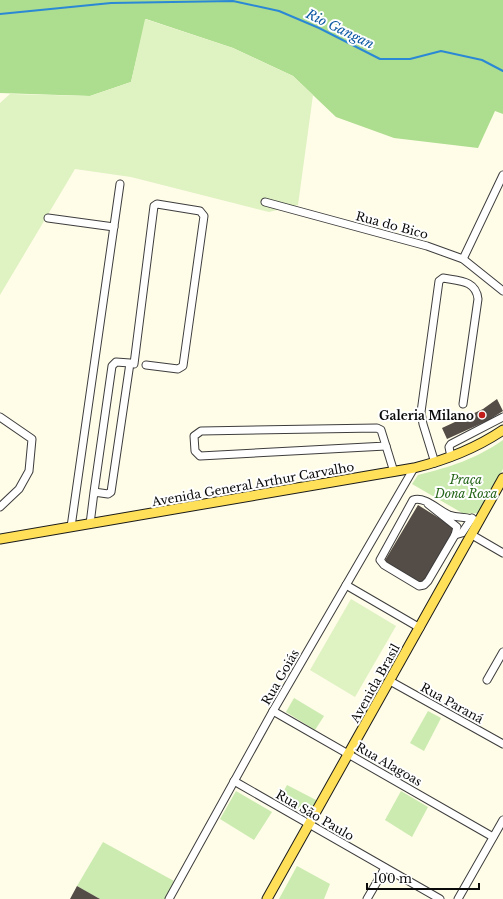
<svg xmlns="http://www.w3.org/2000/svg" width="503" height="899" font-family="'Libre Baskerville',serif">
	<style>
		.green { fill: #cbebb0 }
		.forest { fill: #addd8e }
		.pitch { fill: #dff2c2 }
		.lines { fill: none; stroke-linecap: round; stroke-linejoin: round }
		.stream { stroke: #2b88d5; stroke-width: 2 }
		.building { fill: #544c46 }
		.minor-casing { stroke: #3d3d3d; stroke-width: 9 }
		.major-casing { stroke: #1b1b1b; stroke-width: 11 }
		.minor { stroke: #fff; stroke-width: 7 }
		.major { stroke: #ffe058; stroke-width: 9 }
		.poi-dot { fill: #c21d1b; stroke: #fff; stroke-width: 1.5 }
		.labels { text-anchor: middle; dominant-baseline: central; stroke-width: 4; stroke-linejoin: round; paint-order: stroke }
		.street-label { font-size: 12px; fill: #0a0a0a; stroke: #fff }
		.poi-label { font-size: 12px; font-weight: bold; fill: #0a0a0a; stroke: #fff; text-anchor: end }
		.park-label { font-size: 12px; font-style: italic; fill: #246518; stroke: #fff }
		.water-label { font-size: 13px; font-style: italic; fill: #0d59a2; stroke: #fff }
	</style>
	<rect width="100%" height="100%" fill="#fffce8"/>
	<g class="green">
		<path d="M503,440V469L480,513L464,514L412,484L418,475C450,467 476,459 503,440Z"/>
		<polygon points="294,698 324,716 315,730 286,712"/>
		<polygon points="428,711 441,718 424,751 410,743"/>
		<polygon points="287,785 318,801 309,817 279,800"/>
		<polygon points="236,791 272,812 254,840 220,819"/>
		<polygon points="401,791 428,807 412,837 385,820"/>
		<polygon points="103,842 174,881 165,899 100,899 77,886"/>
		<polygon points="297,866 330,884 324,899 279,899"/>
	</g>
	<polygon class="forest" points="0,0 503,0 503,114 495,111 478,148 394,138 336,117 293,76 233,48 146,19 131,82 90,96 0,93"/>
	<g class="pitch">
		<polygon points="145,19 233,48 293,76 313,95 298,205 269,212 131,177 75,169 0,295 0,103 10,94 90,96 131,82"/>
		<polygon points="351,599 396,626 355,697 310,670"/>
	</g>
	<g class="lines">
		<polyline class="stream" points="0,14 111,3 233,1 279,11 319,28 380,59 410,59 441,51 482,60 503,71"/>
	</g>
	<g class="building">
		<polygon points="497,399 503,411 489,420 447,439 442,428 483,409"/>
		<polygon points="418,505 455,528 422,584 384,562"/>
		<polygon points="77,886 100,899 70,899"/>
	</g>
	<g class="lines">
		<g class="minor-casing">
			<g id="minor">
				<polyline points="265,202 427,246 463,259 503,291"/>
				<polyline points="48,218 114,227"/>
				<polyline points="463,259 503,175"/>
				<polyline points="134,364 154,206 157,204 200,211 204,216 183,366 178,369 146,365"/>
				<polyline points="0,417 32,439 29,471 19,489 0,507"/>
				<polygon points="377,428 381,430 386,446 200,456 195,451 194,436 201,431"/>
				<polyline points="386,446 394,472"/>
				<polyline points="451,457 449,447 451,444 503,417"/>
				<path d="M435,463L423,424L421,412L439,281L443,278C459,281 476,280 478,299L463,404"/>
				<path d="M428,504L457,527L455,535L428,581L424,585L419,586L384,565L380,560L413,500C425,496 438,510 449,515C460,519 467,515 479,522"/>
				<polyline points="90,524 94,492 112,366 116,362 130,363 111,492 108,494 94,492"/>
				<polyline points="71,527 120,184"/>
				<polyline points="455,535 462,533 472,518"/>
				<polyline points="472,535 503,553"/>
				<polyline points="346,585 420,628"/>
				<polyline points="487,680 503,652"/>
				<polyline points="390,681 503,744"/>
				<polyline points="273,711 493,837"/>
				<polyline points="234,781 440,899"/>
				<polyline points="169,899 273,711 414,468"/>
				<polyline points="367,899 385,868"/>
				<polyline points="458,899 503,820"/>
			</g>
		</g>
		<g class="major-casing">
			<g id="major">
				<path d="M0,539L414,468C446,460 475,449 503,430"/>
				<polyline points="267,899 503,478"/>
			</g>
		</g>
		<use href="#minor" class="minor"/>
		<use href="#major" class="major"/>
	</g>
	<circle class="poi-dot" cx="482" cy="415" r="4"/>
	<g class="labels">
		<g class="street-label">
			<text transform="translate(392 225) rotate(15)">Rua do Bico</text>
			<text transform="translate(253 484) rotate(-10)">Avenida General Arthur Carvalho</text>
			<text transform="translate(280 677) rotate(-60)">Rua Goiás</text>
			<text transform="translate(375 683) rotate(-61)">Avenida Brasil</text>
			<text transform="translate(452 703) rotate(29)">Rua Paraná</text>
			<text transform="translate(389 764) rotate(30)">Rua Alagoas</text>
			<text transform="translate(315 815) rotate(30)">Rua São Paulo</text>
		</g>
		<g class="poi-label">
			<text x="474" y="415">Galeria Milano</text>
		</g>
		<g class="park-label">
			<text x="466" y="479">Praça<tspan x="466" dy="14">Dona Roxa</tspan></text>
		</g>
		<g class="water-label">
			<text transform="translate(340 29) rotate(26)">Rio Gangan</text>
		</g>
	</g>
	<path d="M367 883v6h112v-6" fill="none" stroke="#0a0a0a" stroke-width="2"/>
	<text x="373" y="883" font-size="12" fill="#0a0a0a" stroke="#ffffff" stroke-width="3" paint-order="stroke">100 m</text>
</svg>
